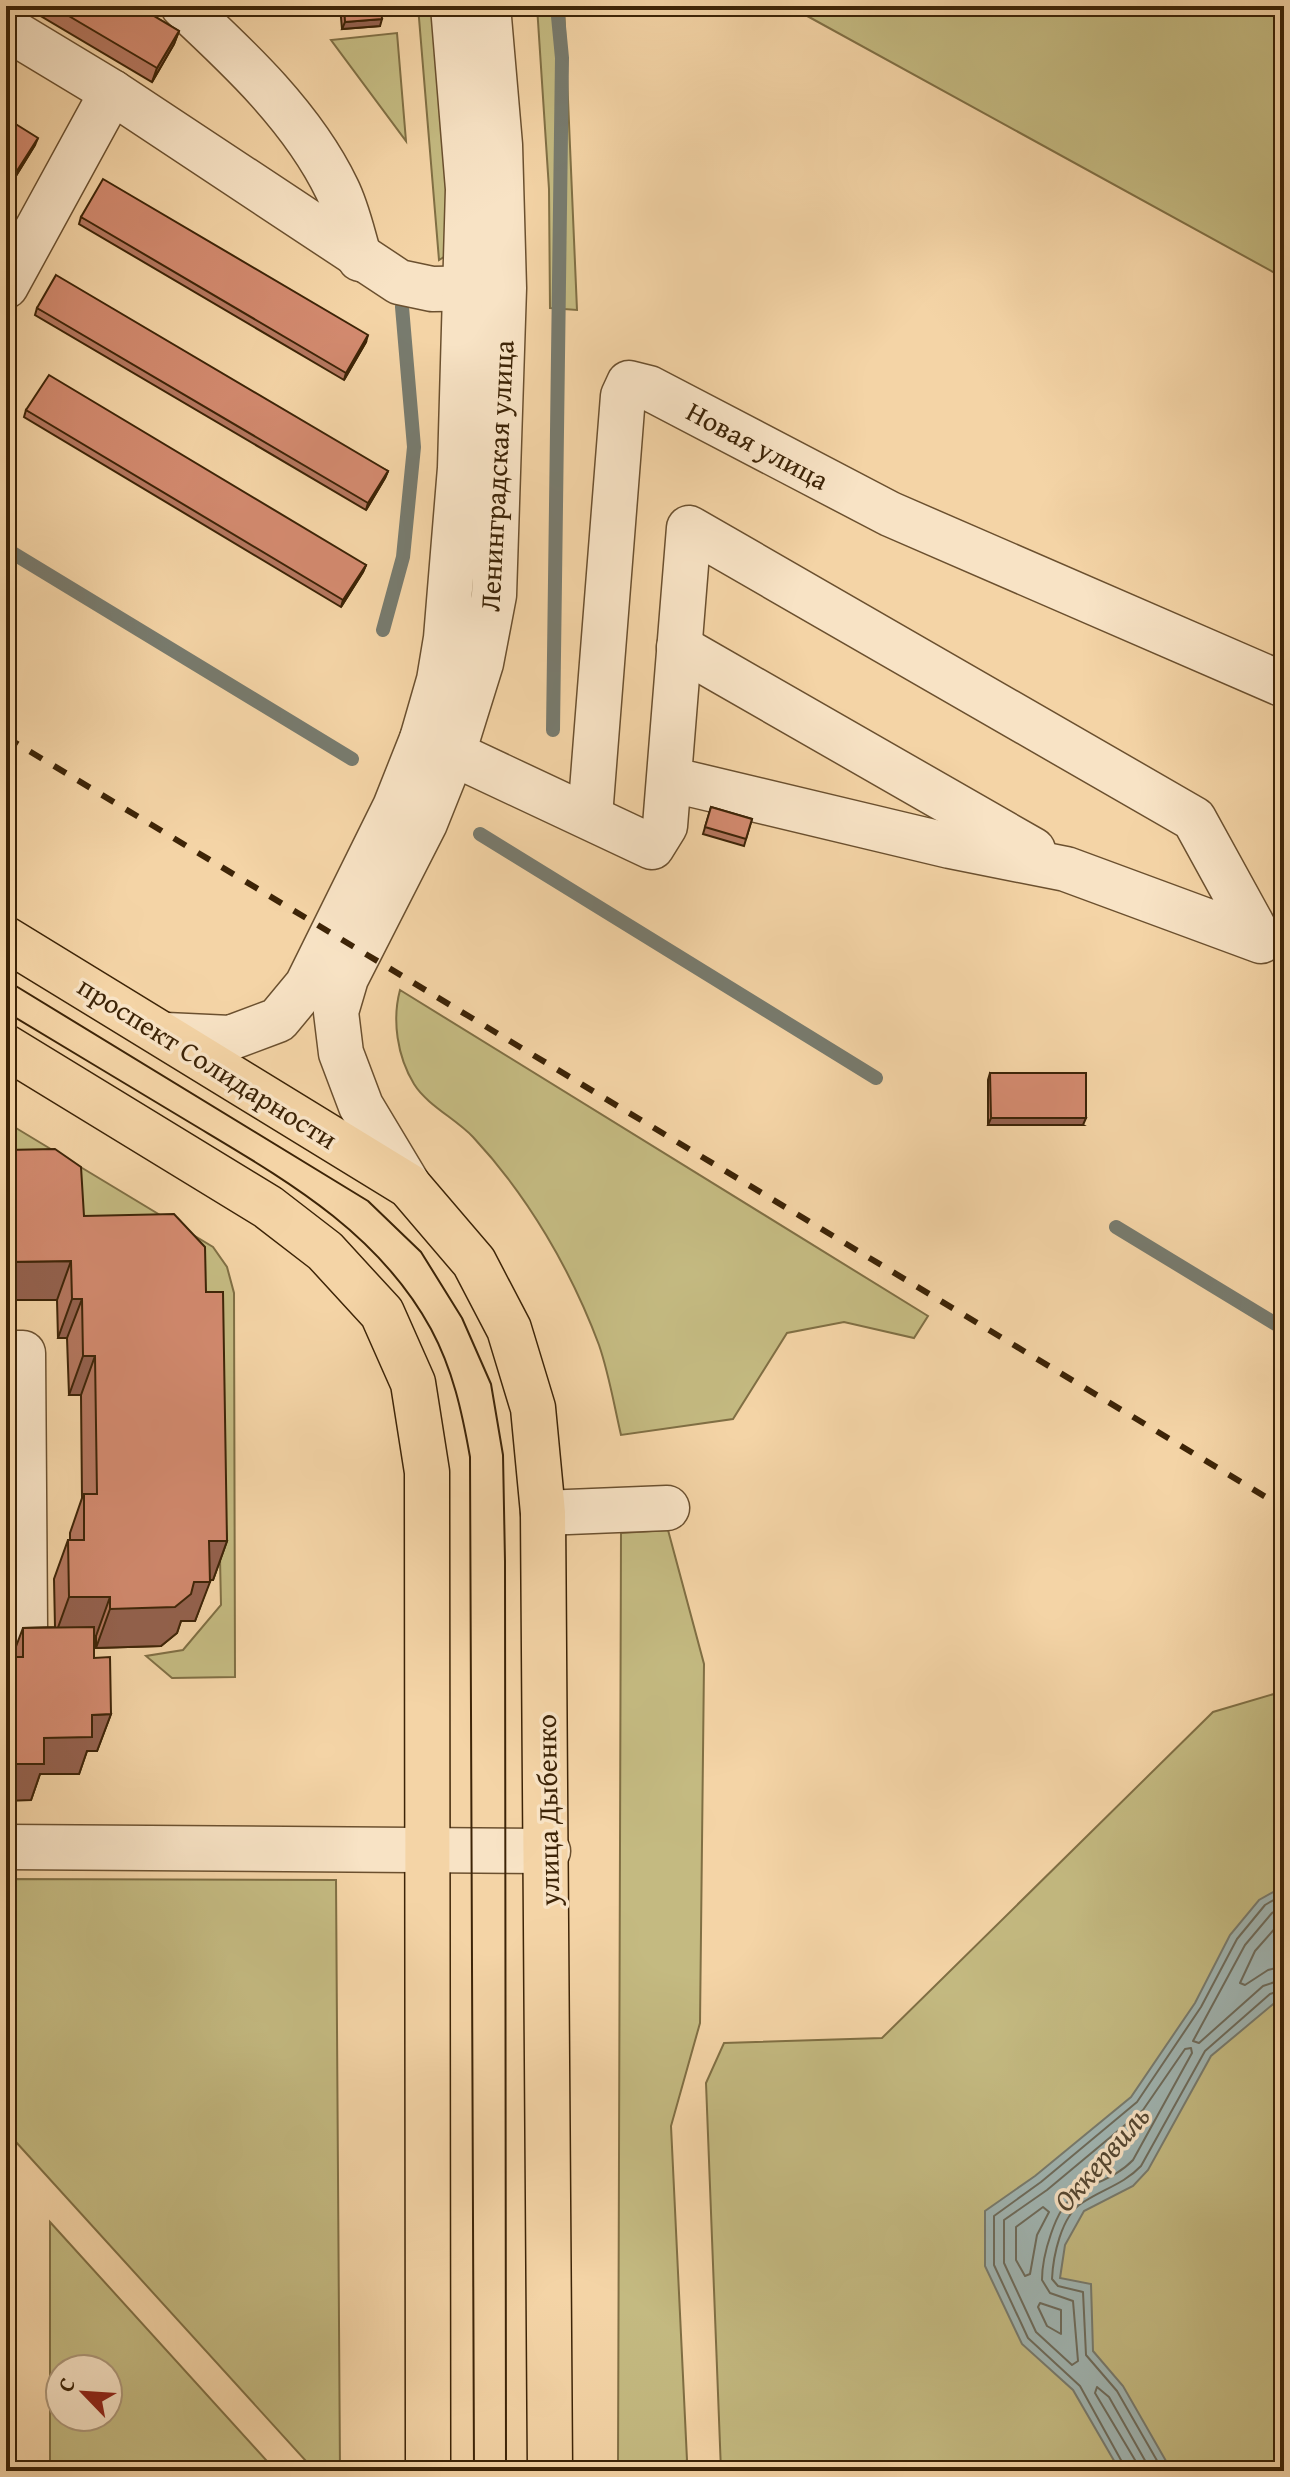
<svg xmlns="http://www.w3.org/2000/svg" width="1290" height="2477" font-family="'Gentium Book Plus',serif">
	<style>
		.green { fill: #c4ba81; stroke: #806f44; stroke-width: 2; fill-rule: evenodd }
		.water { fill: #a0b5b2; stroke: #787b6e; stroke-width: 2 }
		.lines { fill: none; stroke-linecap: round; stroke-linejoin: round }
		.shore { stroke: #6e6c5c; stroke-width: 2 }
		.stream { stroke: #787b6e; stroke-width: 14 }
		.minor-casing { stroke: #6b502f; stroke-width: 47 }
		.major-casing { stroke: #3d2407; stroke-width: 47 }
		.minor { stroke: #f8e3c5; stroke-width: 44 }
		.major { stroke: #f4d4a6; stroke-width: 44 }
		.tram { stroke: #3d2407; stroke-width: 2 }
		.rail { stroke: #3d2407; stroke-width: 6; stroke-dasharray: 14 14; stroke-linecap: butt }
		.wall { fill: #b5775f; stroke: #3d2407; stroke-width: 2 }
		.shaded-wall { fill: #94614e; stroke: #3d2407; stroke-width: 2 }
		.building { fill: #d38a6f; stroke: #3d2407; stroke-width: 2 }
		.labels { text-anchor: middle; dominant-baseline: central; stroke-width: 7; stroke-linejoin: round; paint-order: stroke }
		.street-label { font-size: 28px; fill: #3d2407; stroke: #f8e3c5 }
		.water-label { font-size: 30px; font-style: italic; fill: #564832; stroke: #f8e3c5 }
	</style>
	<rect width="100%" height="100%" fill="#f4d4a6"/>
	<filter id="stains"><feTurbulence type="fractalNoise" baseFrequency=".0025" numOctaves="4"/><feColorMatrix values="0 0 0 0 .2 0 0 0 0 .09 0 0 0 0 .02 0 0 0 .5 -.17"/></filter>
	<radialGradient id="worn" r=".72"><stop offset=".6" stop-color="#630" stop-opacity="0"/><stop offset="1" stop-color="#630" stop-opacity=".3"/></radialGradient>
	<g class="green">
		<polygon points="418,6 443,6 447,255 439,260"/>
		<polygon points="537,6 564,6 577,310 550,308 549,189"/>
		<polygon points="789,6 1284,6 1284,278"/>
		<polygon points="397,33 406,141 331,40"/>
		<path d="M400,990L928,1316L914,1338L844,1322L787,1333L733,1419L621,1435C614,1405 609,1374 599,1345C571,1270 528,1196 473,1137C456,1119 427,1105 414,1084C397,1056 392,1020 400,990Z"/>
		<polygon points="6,1122 213,1247 227,1267 234,1293 235,1677 172,1678 146,1656 183,1650 221,1605 215,1326 75,1247 6,1183"/>
		<polygon points="668,1530 704,1664 700,2023 671,2126 687,2460 671,2471 618,2471 621,1533"/>
		<polygon points="1284,1691 1284,2471 721,2471 706,2083 724,2043 882,2038 1213,1712"/>
		<polygon points="6,1879 336,1880 340,2471 315,2471 6,2131"/>
		<path d="M50,2222L276,2471H50ZM60,2369H108V2417H60Z"/>
	</g>
	<polygon class="water" points="1284,1886 1284,1995 1211,2056 1148,2170 1133,2186 1084,2211 1065,2245 1060,2278 1091,2284 1093,2351 1123,2386 1170,2468 1177,2471 1120,2471 1073,2390 1022,2344 985,2266 985,2211 1035,2176 1131,2097 1195,2003 1230,1935 1259,1900"/>
	<g class="lines">
		<g class="shore">
			<polyline points="1284,1905 1272,1913 1245,1945 1193,2041 1199,2043 1263,1986 1284,1979"/>
			<polyline points="1284,1918 1255,1951 1240,1983 1245,1985 1268,1970 1284,1966"/>
			<path d="M1191,2048L1192,2053L1133,2160C1117,2177 1095,2182 1075,2195C1055,2208 1042,2257 1042,2280L1050,2293L1073,2301L1078,2361L1072,2365L1036,2332L1004,2263V2220L1047,2190L1143,2110L1185,2049Z"/>
			<polygon points="1043,2207 1049,2212 1037,2235 1030,2274 1025,2276 1016,2260 1016,2227"/>
			<polygon points="1040,2303 1061,2310 1061,2334 1047,2326 1038,2307"/>
			<polyline points="1127,2471 1080,2386 1028,2338 994,2265 994,2216 1041,2182 1137,2102 1201,2007 1237,1939 1265,1905 1284,1894"/>
			<polyline points="1137,2471 1135,2460 1095,2393 1097,2387 1109,2397 1151,2471"/>
			<path d="M1163,2471L1117,2391L1086,2355L1083,2292L1058,2286L1052,2279C1053,2257 1061,2216 1082,2203C1103,2189 1124,2184 1141,2166L1205,2051L1270,1994L1284,1989"/>
		</g>
		<g class="stream">
			<polyline points="6,549 352,759"/>
			<polyline points="383,630 403,557 414,447 402,307"/>
			<polyline points="553,730 562,58 557,6"/>
			<polyline points="480,834 876,1078"/>
			<polyline points="1116,1227 1284,1329"/>
		</g>
		<g class="minor-casing">
			<g id="minor">
				<path d="M183,6C240,59 303,118 337,189C348,211 353,237 360,259"/>
				<polyline points="6,28 112,92 399,282 432,289 496,288"/>
				<polyline points="6,286 112,92"/>
				<polyline points="679,647 1033,850"/>
				<polyline points="422,739 652,847 665,826 689,528 1194,819 1261,941 1066,869 950,846 669,779"/>
				<polyline points="590,816 623,396 629,383 649,388 890,514 1284,685"/>
				<polyline points="166,1035 230,1038 278,1020 307,985 395,807 422,739 439,680 446,638 460,468 468,189 453,6"/>
				<polyline points="409,1186 361,1106 341,1053 336,1012 346,978 425,823 453,753 481,663 494,595 504,288 500,145 488,6"/>
				<polyline points="6,1353 23,1353 25,1626 6,1627"/>
				<polyline points="543,1513 667,1508"/>
				<polyline points="6,1847 548,1851"/>
			</g>
		</g>
		<g class="major-casing">
			<g id="major">
				<polyline points="6,939 409,1186 474,1262 509,1329 533,1408 543,1513 550,2471"/>
				<polyline points="6,1047 268,1207 325,1251 382,1313 413,1383 427,1472 428,2471"/>
			</g>
		</g>
		<use href="#minor" class="minor"/>
		<use href="#major" class="major"/>
		<g class="tram">
			<polyline points="6,980 368,1201 421,1252 462,1318 491,1384 503,1455 505,1561 506,2471"/>
			<path d="M6,1012C67,1049 128,1085 189,1122C282,1178 377,1230 431,1329C453,1370 462,1412 470,1457L474,2471"/>
		</g>
		<polyline class="rail" points="6,737 1284,1508"/>
	</g>
	<g class="wall">
		<polygon points="36,6 137,6 179,31 174,44 152,82 34,12"/>
		<polygon points="340,6 381,6 380,26 342,29"/>
		<polygon points="6,118 35,145 11,184 6,181"/>
		<polygon points="81,217 366,342 344,380 79,224"/>
		<polygon points="37,308 388,471 385,478 366,510 35,315"/>
		<polygon points="26,410 366,565 363,572 341,607 24,417"/>
		<polygon points="711,807 752,819 744,846 703,834"/>
		<polygon points="990,1073 1083,1125 988,1125 988,1080"/>
		<polygon points="6,1150 84,1216 206,1292 227,1541 213,1580 210,1580 195,1621 181,1621 177,1633 161,1646 96,1648 96,1636 94,1636 94,1658 111,1714 97,1751 87,1751 79,1774 40,1774 31,1800 12,1657 23,1628 55,1627 54,1579 68,1540 70,1540 70,1533 82,1498 81,1395 69,1395 67,1338 58,1338 57,1300 6,1300"/>
	</g>
	<g class="shaded-wall">
		<polygon points="382,19 380,26 342,29 345,22"/>
		<polygon points="179,31 174,44 152,82 157,68"/>
		<polygon points="38,138 35,145 11,184 13,177"/>
		<polygon points="368,335 366,342 344,380 346,373"/>
		<polygon points="388,471 385,478 366,510 368,503"/>
		<polygon points="366,565 363,572 341,607 343,600"/>
		<polygon points="991,1118 1086,1118 1083,1125 988,1125"/>
		<polygon points="71,1261 57,1300 6,1300 6,1262"/>
		<polygon points="72,1299 82,1299 67,1338 58,1338"/>
		<polygon points="83,1356 95,1356 81,1395 69,1395"/>
		<polygon points="209,1541 227,1541 213,1580 194,1580"/>
		<polygon points="194,1582 210,1582 195,1621 181,1621 177,1633 161,1646 96,1648 110,1609"/>
		<polygon points="69,1597 110,1597 96,1636 55,1636"/>
		<polygon points="111,1714 97,1751 87,1751 79,1774 40,1774 31,1800 6,1801 6,1764 44,1738 92,1715"/>
	</g>
	<g class="building">
		<polygon points="52,6 137,6 179,31 157,68"/>
		<polygon points="344,6 381,6 382,19 345,22"/>
		<polygon points="6,118 38,138 13,177 6,173"/>
		<polygon points="103,179 368,335 346,373 81,217"/>
		<polygon points="56,275 388,471 368,503 37,308"/>
		<polygon points="49,375 366,565 343,600 26,410"/>
		<polygon points="711,807 752,819 746,839 705,827"/>
		<polygon points="990,1073 1086,1073 1086,1118 991,1118"/>
		<polygon points="55,1149 81,1167 84,1216 174,1214 205,1247 206,1292 223,1292 227,1541 209,1541 210,1582 194,1582 191,1594 175,1607 110,1609 110,1597 69,1597 68,1540 84,1540 84,1494 97,1494 95,1356 83,1356 82,1299 72,1299 71,1261 6,1262 6,1150"/>
		<polygon points="94,1627 94,1658 110,1657 111,1714 92,1715 92,1737 44,1738 44,1764 6,1764 6,1657 23,1657 23,1628"/>
	</g>
	<g class="labels">
		<g class="street-label">
			<text transform="translate(758 445) rotate(28)">Новая улица</text>
			<text transform="translate(496 476) rotate(-87)">Ленинградская улица</text>
			<text transform="translate(208 1062) rotate(32)">проспект Солидарности</text>
			<text transform="translate(547 1810) rotate(-91)">улица Дыбенко</text>
		</g>
		<g class="water-label">
			<text transform="translate(1101 2158) rotate(-49)">Оккервиль</text>
		</g>
	</g>
	<rect width="1290" height="2477" fill="none" stroke="#f4d4a6" stroke-width="32"/>
	<rect x="8" y="8" width="1274" height="2461" fill="none" stroke="#3d2407" stroke-width="4"/>
	<rect x="16" y="16" width="1258" height="2445" fill="none" stroke="#3d2407" stroke-width="2"/>
	<g transform="translate(84 2393) rotate(295)"><circle r="38" fill="#f8e3c5" stroke="#ad9779" stroke-width="2"/>
	<path d="M0-6L14 30L0 20L-14 30Z" fill="#8f2418"/>
	<text y="-12" font-size="22" font-weight="bold" text-anchor="middle" fill="#3d2407">С</text>
	</g>
	<rect width="100%" height="100%" filter="url(#stains)"/>
	<rect width="100%" height="100%" fill="url(#worn)"/>
</svg>
